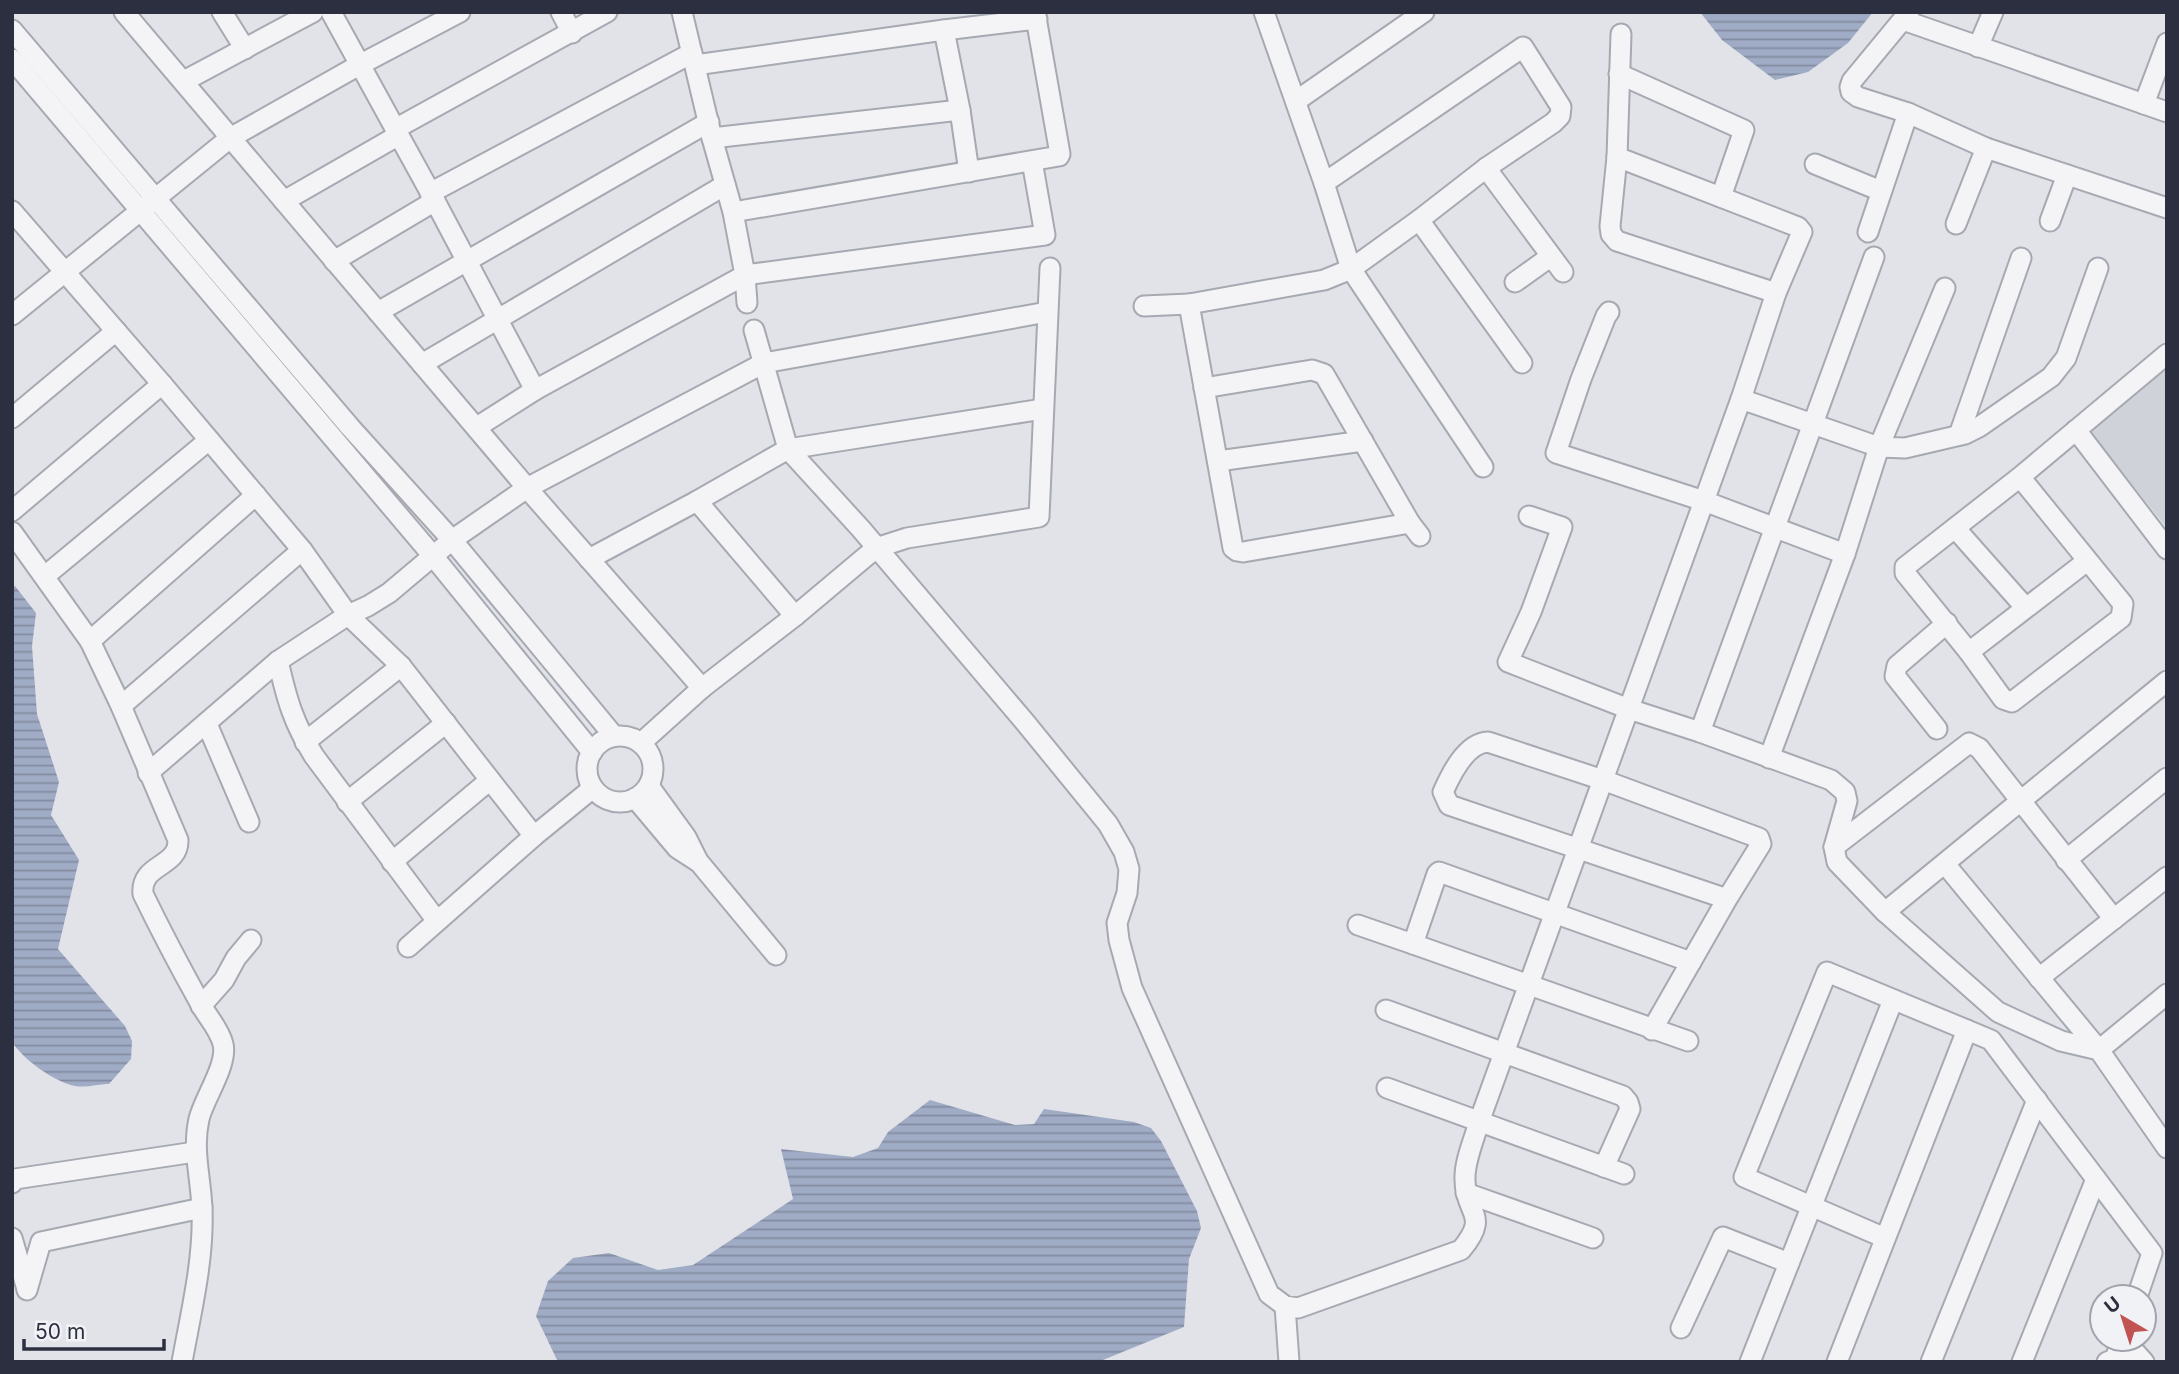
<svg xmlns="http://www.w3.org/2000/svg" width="2179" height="1374" font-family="Inter,sans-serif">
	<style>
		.built { fill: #d0d2da }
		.water { fill: url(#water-rules) }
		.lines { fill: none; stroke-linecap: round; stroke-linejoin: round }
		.minor-casing { stroke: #a7a9b2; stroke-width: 23 }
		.minor { stroke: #f4f4f7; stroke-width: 19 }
	</style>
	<defs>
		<pattern id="water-rules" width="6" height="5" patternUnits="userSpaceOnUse" patternTransform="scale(1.75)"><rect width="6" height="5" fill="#a0acc5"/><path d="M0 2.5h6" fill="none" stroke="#838ca1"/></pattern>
	</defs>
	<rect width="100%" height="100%" fill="#e1e3e8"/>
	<polygon class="built" points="2167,366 2167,528 2088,429"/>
	<g class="water">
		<polygon points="1700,12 1873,12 1848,43 1808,72 1775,80 1722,40"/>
		<path d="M15,586L36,613L32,646L37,714L59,782L51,815L79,860L58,949L125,1026L132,1041L131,1059L109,1084C99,1084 85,1088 75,1086C53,1081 24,1060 12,1042V587Z"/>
		<polygon points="930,1100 1015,1125 1034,1124 1044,1109 1134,1122 1151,1128 1161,1141 1197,1211 1201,1228 1189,1259 1184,1327 1098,1362 558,1362 536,1316 548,1281 573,1258 609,1253 658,1270 693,1265 793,1199 781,1149 853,1157 878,1148 888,1132"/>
	</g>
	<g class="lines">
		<g class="minor-casing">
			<g id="minor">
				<polyline points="124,12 527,488 702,688"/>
				<polyline points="222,12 245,49"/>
				<polyline points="331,12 435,201 535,390"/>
				<polyline points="561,12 572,33"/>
				<polyline points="682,12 712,138 733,212 745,275 747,303"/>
				<polyline points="1264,12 1324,183 1351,269 1483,467"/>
				<polyline points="1909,12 1852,81 1850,87 1851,92 1858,97 1908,113 1986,148 2167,208"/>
				<polyline points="1903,20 2167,112"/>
				<polyline points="12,30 350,427 452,540 614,736"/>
				<polyline points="944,30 960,110 969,172"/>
				<polyline points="1621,34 1617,157 1610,226 1611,234 1617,241 1776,293"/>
				<polyline points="1978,47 1993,12"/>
				<polyline points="12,59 433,556 592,752"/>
				<polyline points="695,65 944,30 1037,19"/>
				<polyline points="1619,74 1744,130 1721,197"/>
				<polyline points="184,81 313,12"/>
				<polyline points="1296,101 1424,12"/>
				<polyline points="2144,104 2167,43"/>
				<polyline points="395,129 607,12"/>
				<polyline points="712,138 960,110"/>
				<polyline points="1815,164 1881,191"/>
				<polyline points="1486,168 1563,272"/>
				<polyline points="430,193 692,53"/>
				<polyline points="284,201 399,135"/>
				<polyline points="12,211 162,384 302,550 348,615 401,666 534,836 593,788"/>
				<polyline points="733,212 1059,156 1060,154 1035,12"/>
				<polyline points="1419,220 1522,363"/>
				<polyline points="2050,221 2067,175"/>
				<polyline points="1956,224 1986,148"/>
				<polyline points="1868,232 1908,113"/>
				<polyline points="334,261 435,201"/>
				<polyline points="1515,282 1550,257"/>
				<polyline points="1945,288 1879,447 1905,448 1965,434 1979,427 2051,377 2066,358 2098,268"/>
				<polyline points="1189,304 1233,548 1237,551 1243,552 1410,523"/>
				<polyline points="1144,306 1189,304 1324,280 1351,269 1419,220 1486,168 1553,123 1560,116 1561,107 1523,47 1324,183"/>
				<polyline points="378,312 709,122"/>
				<polyline points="1609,312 1606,316 1581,379 1556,453 1704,501 1845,554"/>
				<polyline points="12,315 230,138 361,64 460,12"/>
				<path d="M754,330L788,449L861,529L1024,721L1108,824L1124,852L1129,869L1127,893L1117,923L1119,940L1132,988L1269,1294L1285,1306L1298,1308L1461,1250C1491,1214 1465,1215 1465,1180C1464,1162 1474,1140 1479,1122L1741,399L1776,293L1802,232L1798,227L1617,157"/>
				<polyline points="422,364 725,185"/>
				<polyline points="1204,388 1312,370 1324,374 1410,523 1420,536"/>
				<polyline points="1741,399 1879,447 1845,554 1769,758"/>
				<polyline points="12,418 116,331"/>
				<polyline points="477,427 535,390 745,275 1045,235 1032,161"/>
				<polyline points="2076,430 2167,549"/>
				<polyline points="1959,435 2021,258"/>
				<polyline points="1218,461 1363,441"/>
				<polyline points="2020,477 2123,604 2121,618 2012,702 2003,699 1969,652 1905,573 1905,567 2020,477 2167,354"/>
				<polyline points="697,501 795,616"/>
				<polyline points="12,511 162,384"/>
				<polyline points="1529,516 1562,527 1531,612 1508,662 1629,709 1700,732 1831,780 1845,792 1847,801 1834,847 1837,862 1885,912 1998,1012 2061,1041 2099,1050 2167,1148"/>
				<polyline points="1955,528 2025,607"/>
				<path d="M12,532L90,641L121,706L178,840C179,868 140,863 143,894C161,931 180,967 200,1003C207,1017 219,1028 223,1044C228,1065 204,1098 199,1119C192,1150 201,1178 202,1209C204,1260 191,1312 182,1362"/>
				<polyline points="589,559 697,501 788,449 1043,409"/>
				<polyline points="45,576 209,440"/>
				<polyline points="90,641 256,495"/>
				<polyline points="1969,652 2087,561"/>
				<path d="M278,661C287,700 293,722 314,756L437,921"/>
				<polyline points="121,706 302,550"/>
				<polyline points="207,724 249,822"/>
				<polyline points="1937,729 1895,676 1897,666 1947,623"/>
				<polyline points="1700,732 1874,257"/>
				<circle cx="620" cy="769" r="33"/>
				<polyline points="305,742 401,666"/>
				<polyline points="641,743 702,688 795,616 876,548 907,538 1039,517 1050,268"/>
				<polyline points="148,773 278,661 348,615 368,606 389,593 452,540 527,488 764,363 1047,312"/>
				<polyline points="649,786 686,837 698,861 776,955"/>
				<polyline points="635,798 677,848 697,861"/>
				<polyline points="347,802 446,723"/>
				<polyline points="1834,847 1969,743 1979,748 2114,919"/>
				<polyline points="2066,860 2167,778"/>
				<polyline points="392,862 490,780"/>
				<polyline points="1945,864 2099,1050 2167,994"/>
				<polyline points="1885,912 2167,681"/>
				<polyline points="1358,925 1413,944"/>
				<polyline points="408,947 534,836"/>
				<polyline points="2039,978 2167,877"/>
				<polyline points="201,1006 224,980 236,958 251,940"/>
				<polyline points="1386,1010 1623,1096 1628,1102 1630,1109 1604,1167"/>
				<path d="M1652,1030L1727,899L1761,844L1759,838L1603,780L1488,742C1466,743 1451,774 1443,792L1449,805L1727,899"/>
				<polyline points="1688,1041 1413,944 1437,874 1439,872 1691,962"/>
				<polyline points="1387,1088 1624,1174"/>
				<polyline points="12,1183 15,1179 195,1152"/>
				<polyline points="1466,1193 1593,1238"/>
				<polyline points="12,1238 27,1289"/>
				<polyline points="1885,1238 1744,1177 1827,972 1991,1040 2152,1253 2137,1297"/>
				<polyline points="27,1290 41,1242 202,1208"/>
				<polyline points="1285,1306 1289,1362"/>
				<polyline points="1681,1328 1723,1237 1789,1263"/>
				<polyline points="2115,1359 2122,1339"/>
				<polyline points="1750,1362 1893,1000"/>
				<polyline points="1837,1362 1967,1030"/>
				<polyline points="1931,1362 2037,1100"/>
				<polyline points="2022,1362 2096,1179"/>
				<polyline points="2107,1362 2135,1352 2144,1362"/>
			</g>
		</g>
		<use href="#minor" class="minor"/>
	</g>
	<rect width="2179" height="1374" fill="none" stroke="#2b2f3f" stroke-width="28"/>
	<g transform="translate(2123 1318) rotate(321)"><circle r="33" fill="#f1f2f6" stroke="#a2a4ad" stroke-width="2"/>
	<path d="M0-5L12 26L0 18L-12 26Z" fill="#c15353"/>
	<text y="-10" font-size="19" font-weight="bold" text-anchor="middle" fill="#2b2f3f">U</text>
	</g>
	<path d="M24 1339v10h140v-10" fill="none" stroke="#2b2f3f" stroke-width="3.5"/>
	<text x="35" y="1339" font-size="21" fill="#2b2f3f" stroke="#f1f2f6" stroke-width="5" paint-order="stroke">50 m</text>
</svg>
